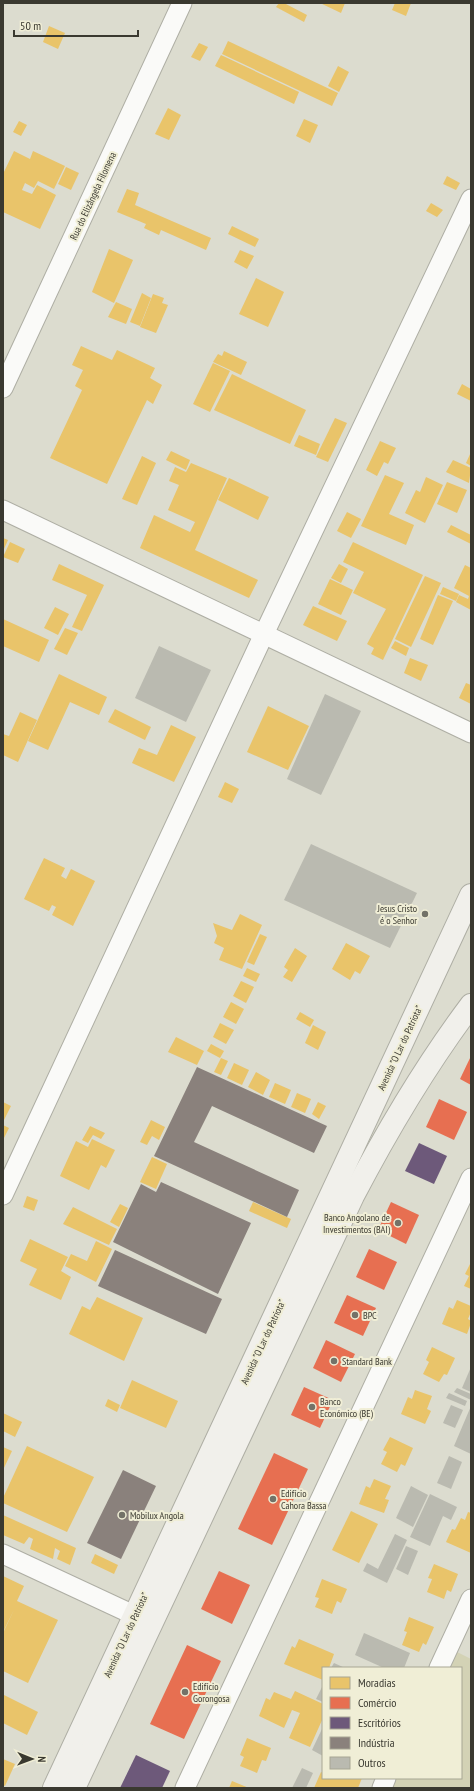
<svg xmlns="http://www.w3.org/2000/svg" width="474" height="1791" font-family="'PT Sans Narrow',sans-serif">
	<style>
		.green { fill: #d3d2b5 }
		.homes { fill: #e9c46a }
		.shops { fill: #e76f51 }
		.offices { fill: #6d597a }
		.industry { fill: #8a817c }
		.building { fill: #babab0 }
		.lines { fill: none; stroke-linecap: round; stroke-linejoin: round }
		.street-casing { stroke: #aeaea4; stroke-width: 21 }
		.secondary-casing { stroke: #aeaea4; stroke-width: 24 }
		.street { stroke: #fafaf8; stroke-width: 19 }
		.secondary { stroke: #f1f0eb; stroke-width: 22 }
		.poi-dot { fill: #737268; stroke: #f0eed6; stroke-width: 1.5 }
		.labels { text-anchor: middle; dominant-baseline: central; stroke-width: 4; stroke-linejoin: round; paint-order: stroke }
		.street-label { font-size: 10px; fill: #3a3930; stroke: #f0eed6 }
		.poi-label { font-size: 10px; fill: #3a3930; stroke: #f0eed6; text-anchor: start }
	</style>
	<rect width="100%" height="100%" fill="#dcdccf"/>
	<polygon class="green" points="455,1651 471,1659 471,1788 392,1788 396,1778 461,1778 461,1668 447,1668"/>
	<g class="homes">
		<polygon points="279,3 284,3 307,15 304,22 276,7"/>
		<polygon points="320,3 345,3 341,13"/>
		<polygon points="395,3 411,3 406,16 392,10"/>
		<polygon points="49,26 65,33 58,49 43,42"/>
		<polygon points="228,41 338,93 332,106 222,54"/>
		<polygon points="199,43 208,47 200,61 191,57"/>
		<polygon points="221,55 299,92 294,104 215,66"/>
		<polygon points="338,66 349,72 339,92 328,86"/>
		<polygon points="168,108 181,115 169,140 155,134"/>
		<polygon points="304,119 318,125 310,143 296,136"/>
		<polygon points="19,121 27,125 21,136 13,132"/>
		<polygon points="14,151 30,159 33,151 65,166 54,189 38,181 34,188 25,183 22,190 32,194 37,185 56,195 40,229 3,212 3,174"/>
		<polygon points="66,167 79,173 71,190 58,184"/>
		<polygon points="447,176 460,183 456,190 443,184"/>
		<polygon points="127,189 139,193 135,205 211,238 206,250 161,230 159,235 144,228 146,224 117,212"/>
		<polygon points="431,203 443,210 437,217 426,211"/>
		<polygon points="232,226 259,239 255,247 228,234"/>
		<polygon points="109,249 133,260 114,303 92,292"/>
		<polygon points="240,250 254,256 247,269 234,262"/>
		<polygon points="256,278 284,292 268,327 239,314"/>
		<polygon points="142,293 151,298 140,326 130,322"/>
		<polygon points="153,294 164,298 162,303 168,305 156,333 140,327"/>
		<polygon points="116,302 132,309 126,324 108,317"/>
		<polygon points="81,346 112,360 117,350 155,368 150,378 162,385 153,404 147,400 107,484 50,458 82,390 75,386 83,370 72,365"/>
		<polygon points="224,351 247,362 241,375 213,362 218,354 222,356"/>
		<polygon points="213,363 230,371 210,412 193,404"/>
		<polygon points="232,374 306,410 290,444 214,410"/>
		<polygon points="462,384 471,389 471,401 457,394"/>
		<polygon points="335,418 347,423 328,462 316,457"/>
		<polygon points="299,435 320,444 316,455 294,446"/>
		<polygon points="380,441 396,448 388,464 384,462 377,476 366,470"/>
		<polygon points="171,451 190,460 186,470 166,460"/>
		<polygon points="471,452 471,466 466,463"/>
		<polygon points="142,456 156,463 137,505 122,499"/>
		<polygon points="453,460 471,468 469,483 446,472"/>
		<polygon points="191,463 227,478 195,550 258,580 249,598 140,548 154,515 190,532 195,522 168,510 179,485 169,481 175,467 186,472"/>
		<polygon points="385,475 404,483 389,514 414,525 406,545 361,526"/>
		<polygon points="426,477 443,485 425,523 405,513 416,490 420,492"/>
		<polygon points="229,478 269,497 258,520 218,500"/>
		<polygon points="447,482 467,490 457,513 437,504"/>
		<polygon points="347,512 361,519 351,538 337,531"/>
		<polygon points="451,525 471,535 471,544 447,532"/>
		<polygon points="3,538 8,540 4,549 3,549"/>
		<polygon points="10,542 25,549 18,563 3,557"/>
		<polygon points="353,542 423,575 383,660 371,654 374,648 367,644 386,609 353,593 364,572 343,562"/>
		<polygon points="59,564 104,585 82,631 72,627 87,595 52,580"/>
		<polygon points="339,564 348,569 341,583 331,578"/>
		<polygon points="465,565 471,568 471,610 456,602 459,595 468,599 469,596 454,588"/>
		<polygon points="425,576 441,583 411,647 395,639"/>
		<polygon points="330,579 353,590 341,615 318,604"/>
		<polygon points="443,587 459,594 456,601 440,594"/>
		<polygon points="438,595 453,601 433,645 420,639"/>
		<polygon points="313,606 347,621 337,641 303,625"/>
		<polygon points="55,607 69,614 58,635 44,628"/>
		<polygon points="3,619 49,640 39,662 3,646"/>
		<polygon points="65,628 78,633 67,655 54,649"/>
		<polygon points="395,641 409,648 406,656 391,648"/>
		<polygon points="410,658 428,665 421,681 404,673"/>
		<polygon points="59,674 107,697 99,715 70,702 48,750 28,741"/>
		<polygon points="466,683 471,685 471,704 459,698"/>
		<polygon points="268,706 309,726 288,770 247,752"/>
		<polygon points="115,709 151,727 145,740 108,722"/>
		<polygon points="20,712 37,720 18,762 3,755 3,734 9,736"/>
		<polygon points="171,725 196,737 174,782 132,763 139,748 157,755"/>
		<polygon points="225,782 239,789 232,803 218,797"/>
		<polygon points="44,858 65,868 61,876 66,879 71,869 95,881 73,926 52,915 56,907 52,905 49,911 24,899"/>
		<polygon points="240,914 262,925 242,969 219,960 224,948 214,943 217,936 213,923 232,930"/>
		<polygon points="260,934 267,937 254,965 247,962"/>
		<polygon points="346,943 370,956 360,974 355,971 350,980 332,969"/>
		<polygon points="295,948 307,956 292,982 283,977 288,970 284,967"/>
		<polygon points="247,968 260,974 256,982 243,976"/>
		<polygon points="241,981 254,987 246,1003 233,996"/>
		<polygon points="231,1002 244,1009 236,1024 223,1017"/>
		<polygon points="300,1012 314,1020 310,1027 296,1019"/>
		<polygon points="220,1023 234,1030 226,1044 213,1037"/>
		<polygon points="313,1025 326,1032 318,1050 305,1043"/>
		<polygon points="176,1037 204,1051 197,1065 168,1052"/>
		<polygon points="211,1044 224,1051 220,1058 207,1051"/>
		<polygon points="221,1058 228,1061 221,1075 214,1072"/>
		<polygon points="234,1063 249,1070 242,1085 227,1078"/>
		<polygon points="256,1072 270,1080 263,1095 248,1087"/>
		<polygon points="275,1083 291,1090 285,1104 269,1097"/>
		<polygon points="297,1093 311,1099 305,1113 291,1107"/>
		<polygon points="3,1102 11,1106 3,1122"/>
		<polygon points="318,1102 326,1106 319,1119 312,1114"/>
		<polygon points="151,1120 165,1127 159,1140 152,1136 147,1145 140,1142"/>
		<polygon points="3,1125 9,1128 3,1140"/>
		<polygon points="90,1126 105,1133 101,1139 93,1135 88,1143 82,1140"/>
		<polygon points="92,1139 115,1150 106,1168 101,1165 89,1190 60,1176 76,1141 88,1147"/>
		<polygon points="152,1157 167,1164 156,1189 140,1182"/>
		<polygon points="27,1196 38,1200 34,1211 23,1207"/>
		<polygon points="253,1202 291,1219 287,1228 249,1211"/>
		<polygon points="120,1204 128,1208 119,1227 110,1222"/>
		<polygon points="73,1207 117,1229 109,1245 63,1224"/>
		<polygon points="30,1239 68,1257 61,1271 71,1277 61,1300 29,1285 37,1269 20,1261"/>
		<polygon points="96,1241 112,1249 96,1282 65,1266 71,1254 87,1261"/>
		<polygon points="471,1262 471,1289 464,1286 469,1276 465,1274"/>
		<polygon points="97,1297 143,1318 124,1361 69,1334 82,1306 90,1310"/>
		<polygon points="457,1300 471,1306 471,1312 468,1319 471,1321 471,1323 467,1334 442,1324 449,1307 453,1309"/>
		<polygon points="432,1347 455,1358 447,1375 444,1374 439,1382 423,1374 429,1362 426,1360"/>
		<polygon points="132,1380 178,1401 166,1428 120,1408"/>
		<polygon points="415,1390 432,1396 427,1409 431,1411 425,1424 401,1414 408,1397 412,1399"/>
		<polygon points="108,1399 120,1405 117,1412 105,1406"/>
		<polygon points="3,1413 22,1422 15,1437 3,1431"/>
		<polygon points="390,1437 413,1448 405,1466 401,1464 397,1472 381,1464 387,1452 383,1450"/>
		<polygon points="27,1446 94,1477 67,1532 3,1503 3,1498"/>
		<polygon points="3,1447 12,1451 3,1470"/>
		<polygon points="374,1479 391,1486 385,1499 389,1500 384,1513 359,1504 366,1486 370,1488"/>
		<polygon points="351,1511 378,1524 359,1563 332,1550"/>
		<polygon points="468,1512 471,1513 471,1553 446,1542 452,1529 455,1530 461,1518 465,1520"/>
		<polygon points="3,1515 76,1548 70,1565 57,1559 60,1551 55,1548 53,1559 30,1549 33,1539 29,1537 24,1544 3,1535"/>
		<polygon points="95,1554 118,1565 114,1574 91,1563"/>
		<polygon points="434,1564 458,1574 451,1592 447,1590 444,1599 427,1592 432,1579 428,1578"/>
		<polygon points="3,1576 24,1586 17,1601 58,1620 28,1683 3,1671 3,1633 14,1610 3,1632"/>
		<polygon points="322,1579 347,1589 341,1603 337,1601 332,1614 315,1607 319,1598 315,1597"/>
		<polygon points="409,1617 434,1627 426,1645 423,1643 419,1652 402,1645 407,1632 404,1631"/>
		<polygon points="299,1639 334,1654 329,1668 323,1668 323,1680 284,1664 292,1646 295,1648"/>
		<polygon points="295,1691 323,1704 323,1718 310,1747 289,1738 300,1713 292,1710 284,1728 259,1716 266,1698 270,1700 274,1692 291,1699"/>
		<polygon points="4,1695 38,1712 27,1735 3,1723"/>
		<polygon points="247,1738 271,1748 266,1761 262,1760 257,1773 240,1766 244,1757 240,1755"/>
		<polygon points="3,1759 15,1764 5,1786 3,1785"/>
		<polygon points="321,1772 323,1773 323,1778 362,1778 358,1788 314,1788"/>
		<polygon points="232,1781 249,1788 229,1788"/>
	</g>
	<g class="shops">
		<polygon points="471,1056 471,1085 460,1079"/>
		<polygon points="439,1099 467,1112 454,1140 426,1127"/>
		<polygon points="391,1202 419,1215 406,1244 378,1230"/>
		<polygon points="369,1249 397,1262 384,1290 356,1277"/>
		<polygon points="347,1295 376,1308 363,1336 334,1323"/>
		<polygon points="326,1340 355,1354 341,1382 313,1368"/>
		<polygon points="304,1387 333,1400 320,1428 291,1415"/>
		<polygon points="274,1453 308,1469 272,1545 238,1529"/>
		<polygon points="219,1571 250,1585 232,1624 201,1609"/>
		<polygon points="187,1645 221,1661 184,1739 150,1724"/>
	</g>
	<g class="offices">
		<polygon points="419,1143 447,1156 434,1184 405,1171"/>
		<polygon points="136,1755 170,1771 162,1788 120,1788"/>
	</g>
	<g class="industry">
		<polygon points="197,1067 327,1126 314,1153 212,1106 194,1142 299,1190 287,1217 154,1156"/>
		<polygon points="161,1182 251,1223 218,1294 113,1242 141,1184 156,1192"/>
		<polygon points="115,1250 222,1299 206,1334 98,1286"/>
		<polygon points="123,1470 156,1486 121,1559 87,1543"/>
	</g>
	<g class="building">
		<polygon points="159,646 211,670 186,722 135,698"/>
		<polygon points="325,694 361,711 321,795 287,779"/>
		<polygon points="311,844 417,893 390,948 284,900"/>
		<polygon points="471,1367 471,1392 462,1388"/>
		<polygon points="457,1388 471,1394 471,1400 454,1392"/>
		<polygon points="449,1393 467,1401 465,1406 446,1398"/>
		<polygon points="451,1405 463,1410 455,1428 443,1423"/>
		<polygon points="471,1406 471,1440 470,1444 471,1444 471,1454 454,1446"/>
		<polygon points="449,1456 462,1462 451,1489 437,1483"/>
		<polygon points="411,1486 428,1495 413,1527 396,1518"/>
		<polygon points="430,1494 457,1507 451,1520 443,1516 430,1546 410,1537"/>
		<polygon points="395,1534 407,1540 387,1583 363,1571 367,1563 378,1569"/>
		<polygon points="406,1546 418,1551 408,1575 396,1569"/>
		<polygon points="364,1633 410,1653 404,1668 384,1668 355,1655"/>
		<polygon points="334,1663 345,1668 331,1668"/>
		<polygon points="323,1685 323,1702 316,1699"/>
		<polygon points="322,1729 323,1729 323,1756 312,1750"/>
		<polygon points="302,1768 313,1773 306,1788 292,1788"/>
	</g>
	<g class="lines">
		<g class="street-casing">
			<g id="street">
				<polyline points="3,388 182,3"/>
				<polyline points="3,510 471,733"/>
				<polyline points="3,1195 264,634 471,199"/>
				<polyline points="3,1554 136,1616"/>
				<polyline points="439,1668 471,1599"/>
				<polyline points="185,1788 471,1178"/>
				<polyline points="382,1788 386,1778"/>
			</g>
		</g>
		<g class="secondary-casing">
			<g id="secondary">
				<polyline points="54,1788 471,895"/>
				<path d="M74,1788L353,1196C388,1129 426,1065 471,1005"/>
			</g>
		</g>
		<use href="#street" class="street"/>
		<use href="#secondary" class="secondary"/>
	</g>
	<g class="poi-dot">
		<circle cx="425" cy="914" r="4"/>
		<circle cx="398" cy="1223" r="4"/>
		<circle cx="355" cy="1315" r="4"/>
		<circle cx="334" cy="1361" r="4"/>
		<circle cx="312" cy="1407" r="4"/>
		<circle cx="273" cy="1499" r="4"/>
		<circle cx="122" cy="1515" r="4"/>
		<circle cx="185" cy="1692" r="4"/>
	</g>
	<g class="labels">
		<g class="street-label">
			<text transform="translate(93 196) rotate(-65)">Rua do Elizângela Filomena</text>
			<text transform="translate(400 1048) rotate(-65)">Avenida "O Lar do Patriota"</text>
			<text transform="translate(263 1342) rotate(-65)">Avenida "O Lar do Patriota"</text>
			<text transform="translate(126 1635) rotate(-65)">Avenida "O Lar do Patriota"</text>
		</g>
		<g class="poi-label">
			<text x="417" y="908" text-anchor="end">Jesus Cristo<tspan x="417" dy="12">é o Senhor</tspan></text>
			<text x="390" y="1217" text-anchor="end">Banco Angolano de<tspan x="390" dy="12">Investimentos (BAI)</tspan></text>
			<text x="363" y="1315">BPC</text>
			<text x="342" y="1361">Standard Bank</text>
			<text x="320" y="1401">Banco<tspan x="320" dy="12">Económico (BE)</tspan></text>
			<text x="281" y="1493">Edifício<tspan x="281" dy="12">Cahora Bassa</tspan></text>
			<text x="130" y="1515">Mobilux Angola</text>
			<text x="193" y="1686">Edifício<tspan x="193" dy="12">Gorongosa</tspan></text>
		</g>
	</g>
	<rect width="474" height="1791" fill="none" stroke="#3a3930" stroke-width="8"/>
	<rect x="322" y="1667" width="140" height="112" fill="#f0eed6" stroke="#a7a694"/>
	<rect x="330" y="1677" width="20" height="12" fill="#e9c46a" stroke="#a7a694"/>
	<text x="358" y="1687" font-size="12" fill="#3a3930">Moradias</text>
	<rect x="330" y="1697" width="20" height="12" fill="#e76f51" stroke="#a7a694"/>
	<text x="358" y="1707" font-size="12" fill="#3a3930">Comércio</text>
	<rect x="330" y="1717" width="20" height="12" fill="#6d597a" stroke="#a7a694"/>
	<text x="358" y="1727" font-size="12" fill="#3a3930">Escritórios</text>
	<rect x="330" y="1737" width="20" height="12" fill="#8a817c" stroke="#a7a694"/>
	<text x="358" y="1747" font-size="12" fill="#3a3930">Indústria</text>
	<rect x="330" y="1757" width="20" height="12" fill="#babab0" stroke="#a7a694"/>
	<text x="358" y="1767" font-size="12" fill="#3a3930">Outros</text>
	<g transform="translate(32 1759) rotate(91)" stroke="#f0eed6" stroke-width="3" paint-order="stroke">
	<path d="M0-3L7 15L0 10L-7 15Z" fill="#3a3930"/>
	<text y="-6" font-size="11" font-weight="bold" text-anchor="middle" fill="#3a3930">N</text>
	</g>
	<path d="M14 30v6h124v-6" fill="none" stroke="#3a3930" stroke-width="2"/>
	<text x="20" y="30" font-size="12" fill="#3a3930" stroke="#f0eed6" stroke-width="3" paint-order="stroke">50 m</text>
</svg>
